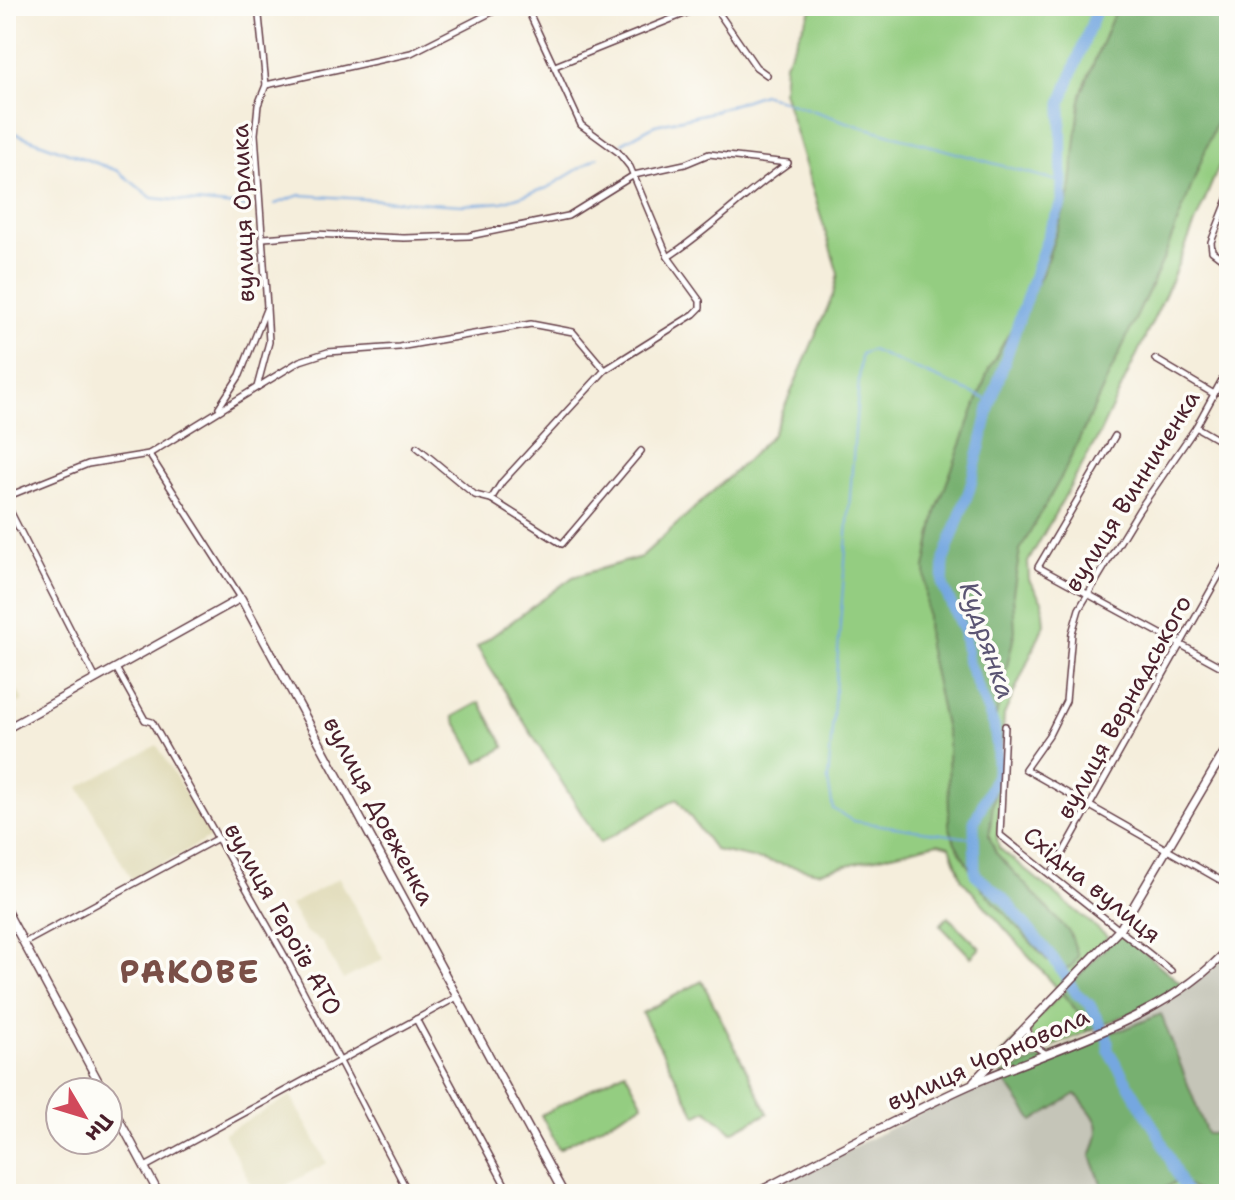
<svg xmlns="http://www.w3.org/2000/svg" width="1235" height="1200" font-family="'Shantell Sans',sans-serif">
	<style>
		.built { fill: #e1dcba }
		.industrial { fill: #c5c5b8 }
		.green { fill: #94cd81; stroke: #6f7656; stroke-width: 2 }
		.forest { fill: #77b06f; stroke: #60684d; stroke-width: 2 }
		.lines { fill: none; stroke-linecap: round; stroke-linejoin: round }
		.stream { stroke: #75a7e0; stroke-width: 2 }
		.river { stroke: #75a7e0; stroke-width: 11 }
		.street-casing { stroke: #643e46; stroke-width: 8 }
		.secondary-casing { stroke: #643e46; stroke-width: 10 }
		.street { stroke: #fff; stroke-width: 5 }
		.secondary { stroke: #fff; stroke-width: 7 }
		.labels { text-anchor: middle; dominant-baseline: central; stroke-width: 7; stroke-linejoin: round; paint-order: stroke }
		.street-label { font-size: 24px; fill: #4a1f2b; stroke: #fdfcf7 }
		.water-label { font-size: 26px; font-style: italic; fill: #5b5573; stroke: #fdfcf7 }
		.district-label { font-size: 32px; font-weight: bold; letter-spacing: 2px; fill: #7a4f47; stroke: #fdfcf7 }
	</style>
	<rect width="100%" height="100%" fill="#fdfcf7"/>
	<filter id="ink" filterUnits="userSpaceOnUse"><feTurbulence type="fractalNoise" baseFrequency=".0125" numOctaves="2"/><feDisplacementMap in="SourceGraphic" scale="16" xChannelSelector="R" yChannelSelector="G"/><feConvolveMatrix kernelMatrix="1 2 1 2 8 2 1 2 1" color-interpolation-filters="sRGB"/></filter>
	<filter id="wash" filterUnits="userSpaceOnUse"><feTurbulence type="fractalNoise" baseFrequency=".006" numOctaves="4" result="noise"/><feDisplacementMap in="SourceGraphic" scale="32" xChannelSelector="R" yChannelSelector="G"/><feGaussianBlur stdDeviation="1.8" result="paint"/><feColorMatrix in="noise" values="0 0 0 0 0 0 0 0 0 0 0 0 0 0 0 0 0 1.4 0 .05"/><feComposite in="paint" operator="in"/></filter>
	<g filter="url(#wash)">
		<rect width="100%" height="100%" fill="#f5eedc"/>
		<g class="built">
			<polygon points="9,673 23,701 14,705 18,714 9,718 6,712"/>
			<polygon points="157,745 211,837 132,881 79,787"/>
			<polygon points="339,878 383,959 343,980 322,942 304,931 290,905"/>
			<polygon points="291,1096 327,1163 270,1194 256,1194 224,1133"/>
		</g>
		<polygon class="industrial" points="1229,952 1229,1194 760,1194 970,1088 1169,1001 1207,974"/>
		<g class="green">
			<polygon points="813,6 1229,6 1229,142 1166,293 1099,435 1028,562 1029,580 1042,601 1044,625 1004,715 997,838 999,848 1108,937 1058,989 962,880 950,846 938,843 818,872 715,850 677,799 600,843 477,647 573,577 641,557 747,460 773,434 833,295 838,274 783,91 785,63"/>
			<polygon points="480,702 505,747 478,762 453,717"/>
			<polygon points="948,917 980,948 971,957 940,925"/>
			<polygon points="702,981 768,1113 732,1132 707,1110 696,1116 642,1013"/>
			<polygon points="1062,993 1082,1017 1087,1032 1045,1050 1033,1042 1029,1027"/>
			<polygon points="1024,1032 1028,1045 1038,1053 980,1077"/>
			<polygon points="625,1071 643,1104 559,1149 541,1115"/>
			<polygon points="1178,1180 1202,1194 1155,1194"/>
		</g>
		<g class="forest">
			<polygon points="1117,6 1229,6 1227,94 1163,260 1063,474 1020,550 1013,593 1015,631 996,716 995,789 989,836 996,853 1070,933 1078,956 1073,965 1064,970 1047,960 982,889 955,843 949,825 948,740 928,646 925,568 936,512 989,369 1042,274 1070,193 1081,94"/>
			<polygon points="1120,932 1183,985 1148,1006 1087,1032 1082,1017 1062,993"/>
			<path d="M1161,1014L1207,1134L1229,1132V1183C1204,1198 1202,1194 1178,1180L1155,1194H1105L1091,1156C1105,1123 1097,1121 1076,1094L1033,1121L1001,1075L1089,1037L1124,1029Z"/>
		</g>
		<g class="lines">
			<g class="stream">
				<polyline points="6,130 118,171 152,198 248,207"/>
				<polyline points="622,143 655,125 708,113 763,94 859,126 1061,182"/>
				<polyline points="275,204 300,195 463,205 502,202 547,188 598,157"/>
				<polyline points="976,839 853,821 833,809 828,781 861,354 871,350 991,401"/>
			</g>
			<polyline class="river" points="1098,6 1061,103 1062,203 1051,226 990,405 970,488 944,559 943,586 964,633 968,663 994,726 997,749 997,774 974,822 975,874 1003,898 1053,958 1076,993 1090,1005 1108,1040 1108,1050 1159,1136 1186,1194"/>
		</g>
	</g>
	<g filter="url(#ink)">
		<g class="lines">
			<g class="street-casing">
				<g id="street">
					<polyline points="714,6 756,67 767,75"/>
					<polyline points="555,66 704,6"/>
					<polyline points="266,85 411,53 504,6"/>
					<polyline points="1229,197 1211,242 1212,251 1229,264"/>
					<polyline points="264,238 313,234 404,238 469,236 568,216 634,175 685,164 709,154 788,163"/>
					<path d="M668,257C711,229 745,193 787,164"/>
					<polyline points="1155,359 1214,394"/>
					<polyline points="1229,367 1196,427 1139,510 1079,609 1072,633 1066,701 1049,735 1025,769 1229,885"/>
					<polyline points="257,387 269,342 267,308"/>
					<polyline points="219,407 240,375 267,307 255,134 258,105 266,85 258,6"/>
					<polyline points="1196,427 1229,446"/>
					<polyline points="1115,436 1038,567 1229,671"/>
					<polyline points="417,447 475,495 491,499 562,544 641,451"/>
					<polyline points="149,454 241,598"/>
					<polyline points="6,497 88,464 149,454 300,361 328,352 399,347 531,324 573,332 605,370 694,314 700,308 700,301 668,257 630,167 618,152 581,125 526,6"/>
					<polyline points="491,499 502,482 605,370"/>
					<polyline points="6,503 96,679"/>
					<polyline points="116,668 145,720 152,722 288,962 409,1194"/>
					<polyline points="1005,726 1000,835 1171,971"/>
					<polyline points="1051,874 1229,558"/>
					<polyline points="24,943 218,838"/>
					<polyline points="416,1019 510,1194"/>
					<polyline points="1027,1027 1030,1043 1045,1053"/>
					<polyline points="145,1167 457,997"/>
				</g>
			</g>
			<g class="secondary-casing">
				<g id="secondary">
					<polyline points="6,729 241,598 564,1194"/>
					<polyline points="6,910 104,1092"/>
					<polyline points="974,1081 1120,929 1229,744"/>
					<polyline points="108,1099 159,1194"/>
					<path d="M754,1194C826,1157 898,1117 972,1084C1056,1047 1167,1019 1229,948"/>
				</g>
			</g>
			<use href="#street" class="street"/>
			<use href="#secondary" class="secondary"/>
		</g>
	</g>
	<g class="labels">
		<g class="street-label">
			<text transform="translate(243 213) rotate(-92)">вулиця Орлика</text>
			<text transform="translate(1132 491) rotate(-58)">вулиця Винниченка</text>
			<text transform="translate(1124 707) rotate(-61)">вулиця Вернадського</text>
			<text transform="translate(379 811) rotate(62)">вулиця Довженка</text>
			<text transform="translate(1092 885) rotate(39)">Східна вулиця</text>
			<text transform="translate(283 919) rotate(61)">вулиця Героїв АТО</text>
			<text transform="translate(988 1059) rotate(-24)">вулиця Чорновола</text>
		</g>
		<g class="water-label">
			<text transform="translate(988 640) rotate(71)">Кудрянка</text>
		</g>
		<g class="district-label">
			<text x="190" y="971">РАКОВЕ</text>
		</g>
	</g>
	<rect width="1235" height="1200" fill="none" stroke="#fdfcf7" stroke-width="32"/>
	<g transform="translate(84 1116) rotate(128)"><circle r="38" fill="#fdfcf7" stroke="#b5a4a5" stroke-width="2"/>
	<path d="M0-6L14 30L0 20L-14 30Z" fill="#d1495b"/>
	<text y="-12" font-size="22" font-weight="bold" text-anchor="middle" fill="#4a1f2b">Пн</text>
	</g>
</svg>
